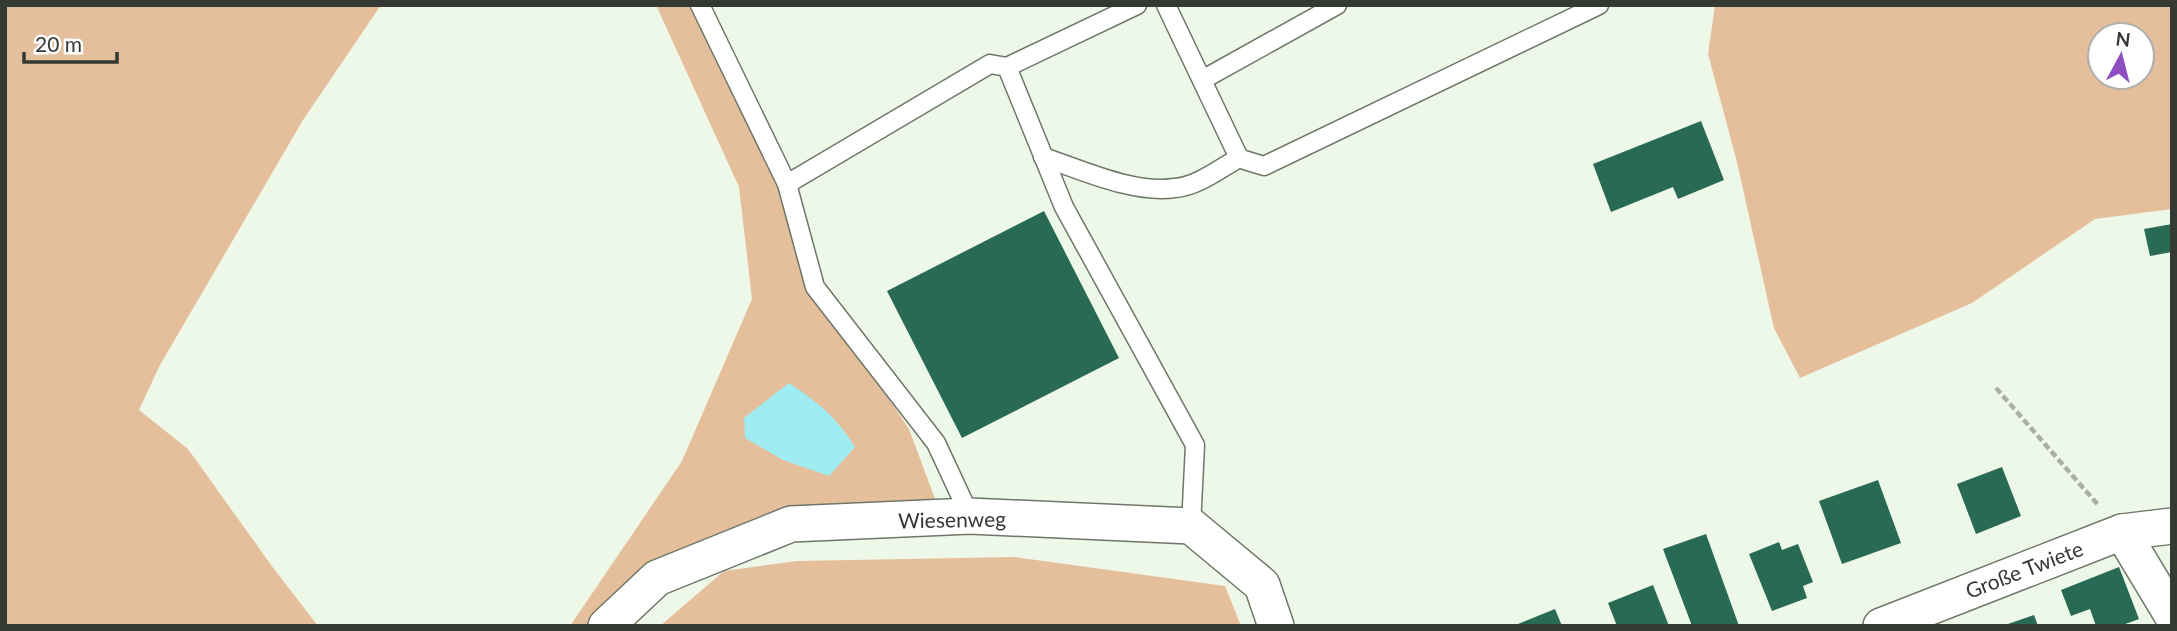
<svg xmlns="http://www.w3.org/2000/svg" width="2177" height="631" font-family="Lato,sans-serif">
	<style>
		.green { fill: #e5bf9b; fill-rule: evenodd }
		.water { fill: #9fecf3 }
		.building { fill: #286a54 }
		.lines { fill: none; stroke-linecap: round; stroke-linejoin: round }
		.service-casing { stroke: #6e7768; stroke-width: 21 }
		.minor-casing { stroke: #6e7768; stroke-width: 38 }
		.path { stroke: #a8afa3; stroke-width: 4.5; stroke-dasharray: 7 3.5; stroke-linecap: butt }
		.service { stroke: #fff; stroke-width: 18 }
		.minor { stroke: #fff; stroke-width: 35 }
		.labels { text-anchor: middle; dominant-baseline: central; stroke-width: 7; stroke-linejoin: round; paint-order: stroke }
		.street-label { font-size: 21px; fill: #353933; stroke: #fff }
	</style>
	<rect width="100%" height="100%" fill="#eef8e8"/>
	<g class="green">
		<polygon points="5,5 381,5 303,120 160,365 139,410 188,449 274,569 318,626 5,626"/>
		<polygon points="656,5 700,5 787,184 815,287 909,429 937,504 812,516 601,626 570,626 682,461 752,299 739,187"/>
		<path d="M1715,5H2172V209L2095,219L1972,303L1800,378L1774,328L1737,162L1708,54ZM2100,35H2142V77H2100Z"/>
		<polygon points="1014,557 1225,586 1241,626 660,626 724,571 797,561"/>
	</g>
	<path class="water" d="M789,383C818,402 837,418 855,447L829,476L783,460L745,438L744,418Z"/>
	<g class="building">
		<polygon points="1701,121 1724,180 1678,199 1673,187 1611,212 1593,164"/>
		<polygon points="1044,211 1119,358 962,438 887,291"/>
		<polygon points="2172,224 2172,252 2150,256 2144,229"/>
		<polygon points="2002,467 2021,516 1976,534 1957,484"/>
		<polygon points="1878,480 1901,543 1842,564 1819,501"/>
		<polygon points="1706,534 1739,626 1692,626 1663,549"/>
		<polygon points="1779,542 1782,550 1798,544 1813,582 1803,586 1807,598 1772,611 1749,554"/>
		<polygon points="2119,567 2139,619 2120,626 2096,626 2090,609 2071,616 2061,590"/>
		<polygon points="1653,585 1669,626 1617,626 1608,603"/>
		<polygon points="1555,609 1562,626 1513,626"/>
		<polygon points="2034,615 2038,626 2005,626 2005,625"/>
	</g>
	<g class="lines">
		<g class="service-casing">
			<g id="service">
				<polyline points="700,5 787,184 815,287 936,443 970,516"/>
				<polyline points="1007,67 1137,5"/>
				<polyline points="1202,80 1337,5"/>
				<path d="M1043,157C1082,170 1133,194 1175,188C1198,186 1219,169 1239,158L1166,5"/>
				<polyline points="1238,158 1264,166 1599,5"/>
				<polyline points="787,184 990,64 1007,67 1064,207 1195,445 1191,526"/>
			</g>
		</g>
		<g class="minor-casing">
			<g id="minor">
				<polyline points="2122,532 2172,615"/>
				<polyline points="606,626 657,578 791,524 970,516 1191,526 1262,585 1276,626"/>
				<polyline points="1881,626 2122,532 2172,526"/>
			</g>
		</g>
		<polyline class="path" points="1996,388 2099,506"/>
		<use href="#service" class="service"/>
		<use href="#minor" class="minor"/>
	</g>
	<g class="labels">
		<g class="street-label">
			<text transform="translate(952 519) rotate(-1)">Wiesenweg</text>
			<text transform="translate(2024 569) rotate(-21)">Große Twiete</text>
		</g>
	</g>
	<rect width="2177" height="631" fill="none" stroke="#353933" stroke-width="14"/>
	<g transform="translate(2121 56) rotate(7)"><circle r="33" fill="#ffffff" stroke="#aeb0ad" stroke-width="2"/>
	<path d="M0-5L12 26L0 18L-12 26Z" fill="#8e4dc3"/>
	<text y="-10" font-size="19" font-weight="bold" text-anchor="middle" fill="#353933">N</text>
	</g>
	<path d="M24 52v10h93v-10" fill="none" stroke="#353933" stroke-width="3.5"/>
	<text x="35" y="52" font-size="21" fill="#353933" stroke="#ffffff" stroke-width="5" paint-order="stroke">20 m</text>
</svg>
